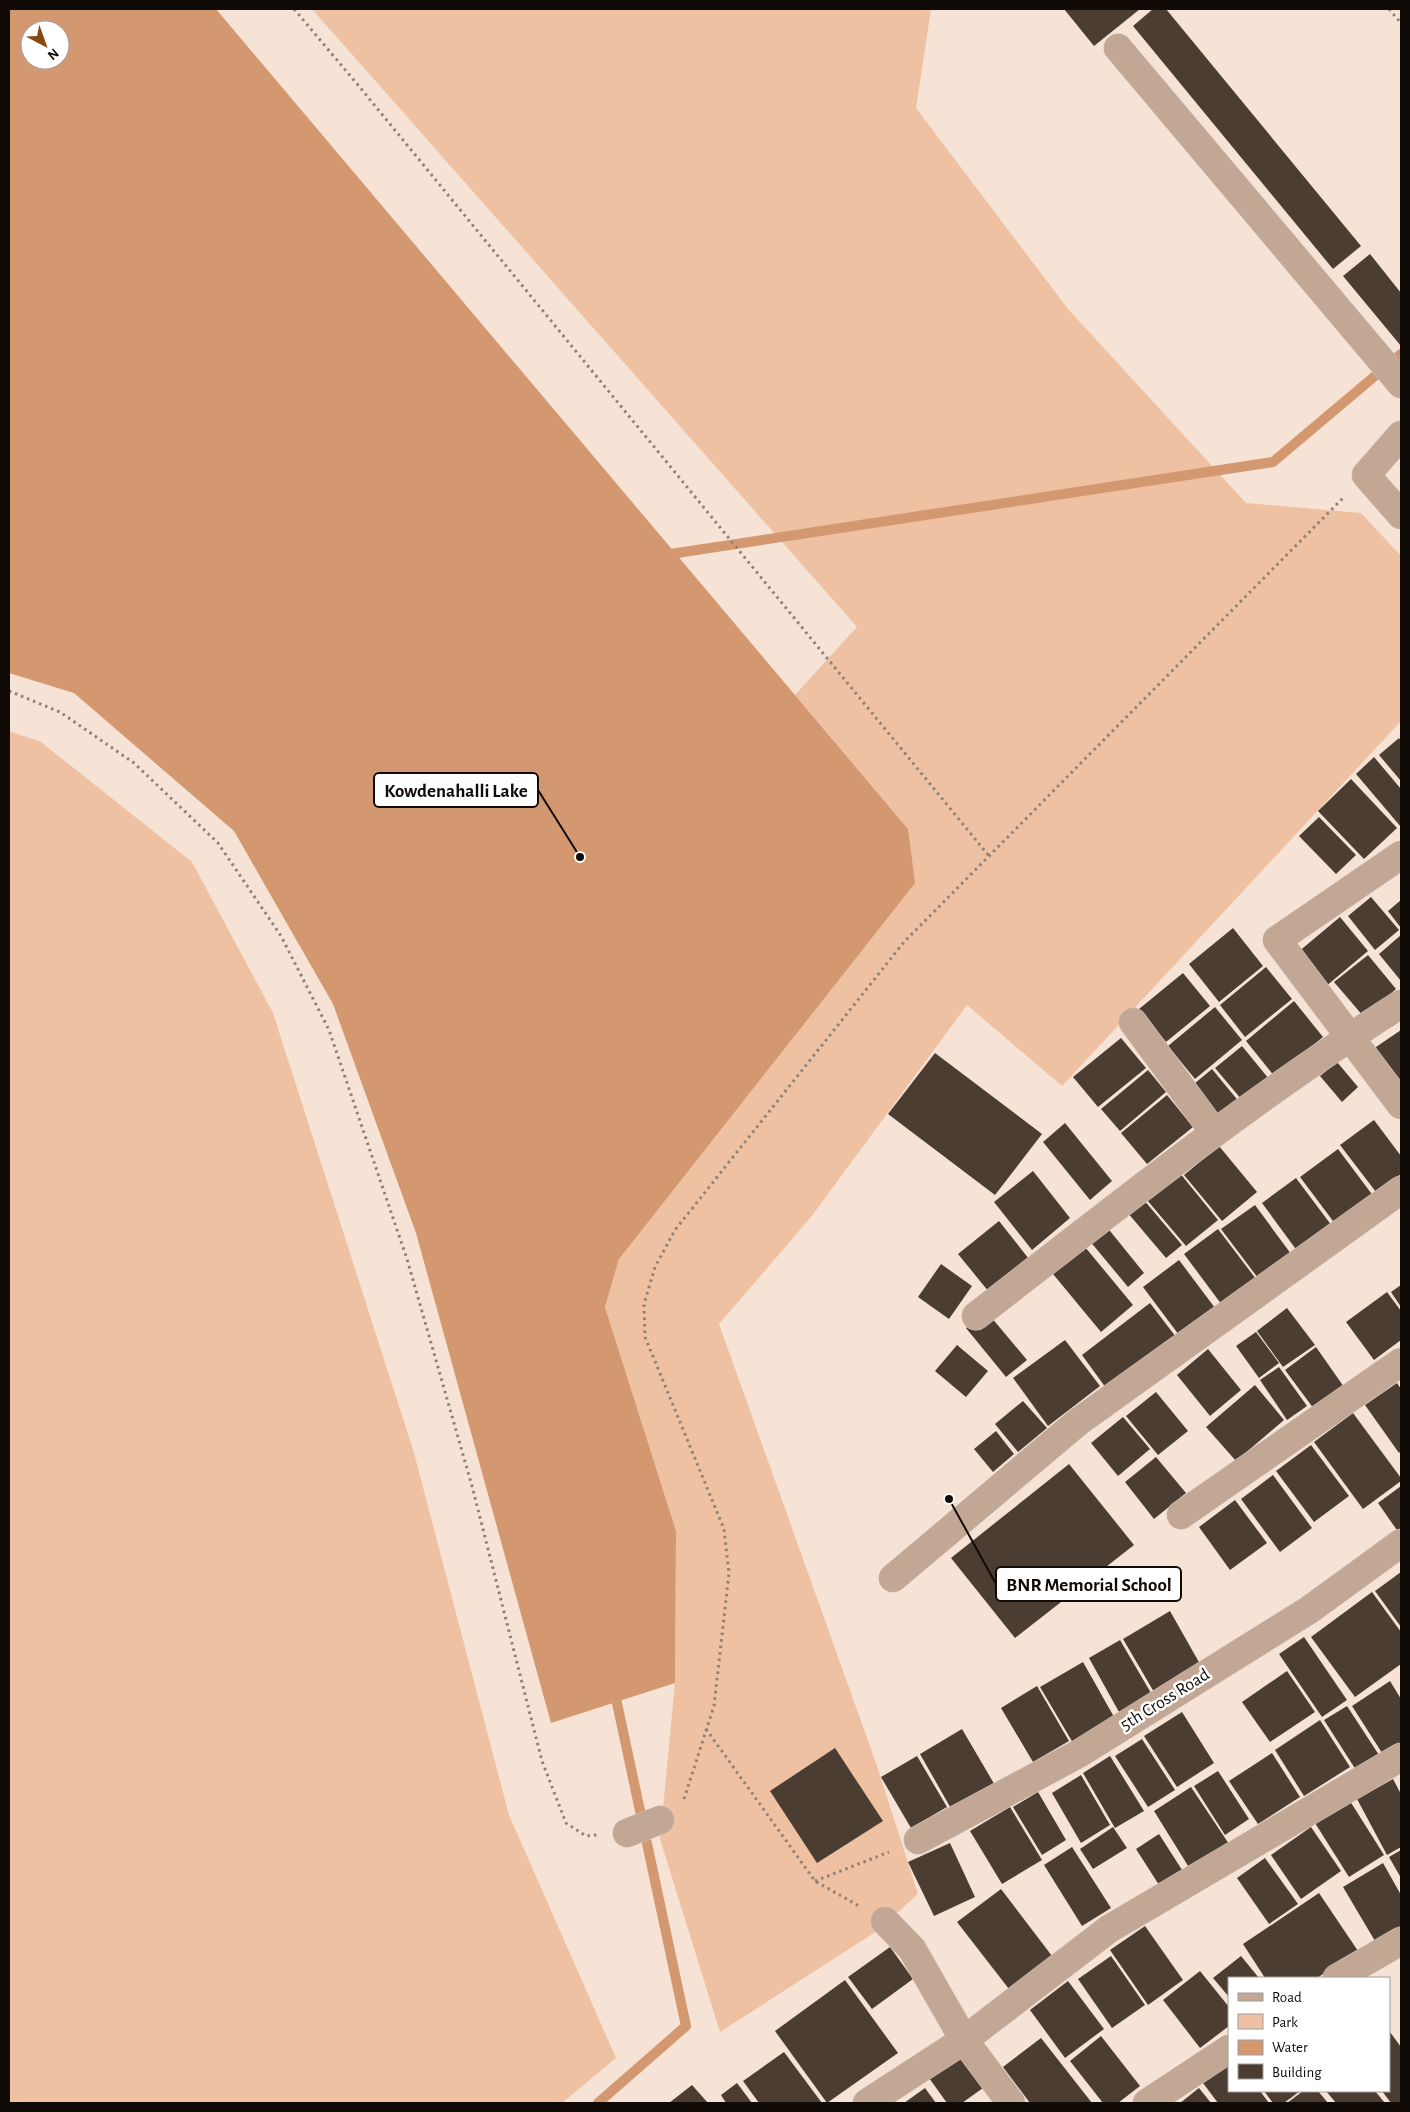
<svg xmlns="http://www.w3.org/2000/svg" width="1410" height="2112" font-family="'Alegreya Sans',sans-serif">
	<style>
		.green { fill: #edc1a2 }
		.water { fill: #d3986f; fill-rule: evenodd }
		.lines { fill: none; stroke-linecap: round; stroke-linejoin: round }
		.stream { stroke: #d3986f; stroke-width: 10 }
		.building { fill: #4c3d33 }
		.minor-casing { stroke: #d1c0b5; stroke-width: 29 }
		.path { stroke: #8e8178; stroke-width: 3; stroke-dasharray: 2.5 4; stroke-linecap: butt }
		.minor { stroke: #c1a794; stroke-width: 28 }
		.labels { text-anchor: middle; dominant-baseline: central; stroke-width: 5; stroke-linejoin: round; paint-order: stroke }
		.street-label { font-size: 18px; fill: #110b07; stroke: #fff }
		.leader { fill: none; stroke: #110b07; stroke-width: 2 }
		.callout-dot { fill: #110b07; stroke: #fff; stroke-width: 2 }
		.callout { fill: #fff; stroke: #110b07; stroke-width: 2 }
		.callout-label { font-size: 19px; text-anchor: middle; font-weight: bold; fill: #110b07 }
	</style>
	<rect width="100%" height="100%" fill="#f6e3d6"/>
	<g class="green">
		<polygon points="312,9 931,9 916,108 1068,309 1246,503 1361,513 1401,556 1401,721 1062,1086 967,1005 811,1217 719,1324 876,1763 918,1894 877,1931 720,2032 660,1839 675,1683 676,1531 605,1307 619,1259 908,829 795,695 857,627"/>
		<polygon points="9,731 41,742 192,862 273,1013 414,1453 509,1815 616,2058 562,2103 9,2103"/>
	</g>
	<path class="water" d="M9,9H216L908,829L915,883L619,1259L605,1307L676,1531L675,1683L551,1723L416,1233L333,1004L234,831L74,693L9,673ZM30,30H60V60H30Z"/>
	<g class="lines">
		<g class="stream">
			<polyline points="664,555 1273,462 1401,354"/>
			<polyline points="598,2103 686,2026 614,1689"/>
		</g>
	</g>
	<g class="building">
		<polygon points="1064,9 1140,9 1094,46"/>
		<polygon points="1153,9 1166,9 1361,246 1333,269 1133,26"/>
		<polygon points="1370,254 1401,293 1401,346 1343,276"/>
		<polygon points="1399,738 1401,741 1401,781 1379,755"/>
		<polygon points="1374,757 1401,789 1401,827 1356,774"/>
		<polygon points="1351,779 1397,828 1364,859 1318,811"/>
		<polygon points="1319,817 1356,855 1336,874 1299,836"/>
		<polygon points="1371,897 1399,930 1375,950 1348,916"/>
		<polygon points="1401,900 1401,928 1388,911"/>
		<polygon points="1340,917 1368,951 1325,987 1297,953"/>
		<polygon points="1233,928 1263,966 1219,1002 1189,964"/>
		<polygon points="1401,935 1401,981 1379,954"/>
		<polygon points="1368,955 1396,989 1364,1017 1334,982"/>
		<polygon points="1266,967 1292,999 1245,1037 1220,1005"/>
		<polygon points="1183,973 1210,1006 1166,1042 1139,1009"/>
		<polygon points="1294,1001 1323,1037 1275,1077 1246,1041"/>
		<polygon points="1215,1007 1242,1040 1195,1079 1168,1046"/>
		<polygon points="1401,1030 1401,1091 1373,1049"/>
		<polygon points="1121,1038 1146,1068 1098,1107 1073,1077"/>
		<polygon points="1242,1046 1269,1079 1242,1100 1215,1068"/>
		<polygon points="935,1053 1042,1134 995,1195 888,1114"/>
		<polygon points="1337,1062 1358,1087 1342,1102 1320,1076"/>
		<polygon points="1212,1069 1240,1103 1216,1122 1188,1089"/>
		<polygon points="1148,1070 1166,1092 1120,1131 1101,1109"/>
		<polygon points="1167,1095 1193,1127 1147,1164 1121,1133"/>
		<polygon points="1374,1120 1401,1156 1401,1174 1376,1192 1340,1145"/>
		<polygon points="1065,1123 1112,1181 1090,1200 1043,1142"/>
		<polygon points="1219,1146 1257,1192 1222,1221 1184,1175"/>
		<polygon points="1338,1149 1374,1197 1336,1225 1300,1177"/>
		<polygon points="1033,1171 1070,1218 1032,1250 994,1202"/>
		<polygon points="1179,1172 1218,1220 1186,1246 1147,1200"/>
		<polygon points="1296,1178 1332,1226 1298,1252 1262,1203"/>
		<polygon points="1143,1199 1182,1245 1166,1258 1127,1212"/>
		<polygon points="1255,1205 1294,1258 1261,1282 1221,1229"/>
		<polygon points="999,1221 1029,1259 989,1292 958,1254"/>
		<polygon points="1106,1226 1144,1273 1128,1287 1089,1240"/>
		<polygon points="1218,1229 1256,1279 1222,1305 1184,1254"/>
		<polygon points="1085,1247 1133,1305 1101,1332 1053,1274"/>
		<polygon points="1179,1260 1215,1308 1179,1335 1143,1287"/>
		<polygon points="941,1264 972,1286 949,1319 918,1297"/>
		<polygon points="1401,1285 1401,1307 1391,1292"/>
		<polygon points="1387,1292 1401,1311 1401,1340 1374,1360 1346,1322"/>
		<polygon points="1150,1303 1176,1337 1106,1388 1082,1355"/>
		<polygon points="1287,1308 1315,1345 1283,1367 1257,1331"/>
		<polygon points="986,1311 1027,1360 1006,1377 966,1328"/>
		<polygon points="1256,1332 1279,1363 1259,1378 1236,1346"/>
		<polygon points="1065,1340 1100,1386 1048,1426 1013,1378"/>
		<polygon points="957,1345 988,1371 966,1397 935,1371"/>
		<polygon points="1316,1347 1344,1387 1314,1409 1285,1370"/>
		<polygon points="1208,1349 1241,1390 1210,1416 1177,1375"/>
		<polygon points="1279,1367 1307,1406 1287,1420 1260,1380"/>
		<polygon points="1397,1383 1401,1389 1401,1451 1399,1453 1365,1405"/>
		<polygon points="1255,1385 1284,1420 1236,1461 1206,1427"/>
		<polygon points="1156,1392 1188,1431 1158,1455 1126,1416"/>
		<polygon points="1023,1401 1047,1428 1018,1452 995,1424"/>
		<polygon points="1353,1413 1401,1478 1401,1481 1363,1509 1314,1442"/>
		<polygon points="1123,1417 1150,1449 1118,1476 1091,1443"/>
		<polygon points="996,1431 1014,1454 993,1472 974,1449"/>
		<polygon points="1311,1445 1349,1496 1314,1522 1276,1471"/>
		<polygon points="1156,1457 1186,1493 1154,1519 1125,1482"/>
		<polygon points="1069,1464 1134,1545 1015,1638 951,1558"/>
		<polygon points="1273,1475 1312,1528 1280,1552 1241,1499"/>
		<polygon points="1401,1486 1401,1531 1399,1533 1378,1503"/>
		<polygon points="1235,1500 1267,1543 1230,1570 1199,1527"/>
		<polygon points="1401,1572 1401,1627 1375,1591"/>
		<polygon points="1372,1592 1401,1632 1401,1664 1355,1697 1311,1637"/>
		<polygon points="1170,1611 1200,1664 1154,1692 1123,1639"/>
		<polygon points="1304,1637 1347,1700 1322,1717 1279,1654"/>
		<polygon points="1120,1640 1151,1693 1119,1712 1089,1658"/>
		<polygon points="1083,1662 1118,1724 1076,1748 1040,1687"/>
		<polygon points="1287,1671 1315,1712 1270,1742 1242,1702"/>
		<polygon points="1390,1681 1401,1699 1401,1745 1384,1756 1352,1706"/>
		<polygon points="1037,1686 1069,1741 1033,1762 1001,1708"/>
		<polygon points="1347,1706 1379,1755 1356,1770 1324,1720"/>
		<polygon points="1182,1712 1214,1763 1177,1787 1144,1736"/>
		<polygon points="1320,1720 1350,1767 1304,1796 1275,1750"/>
		<polygon points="962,1729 996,1787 953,1812 920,1754"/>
		<polygon points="1142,1739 1175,1790 1148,1807 1115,1756"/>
		<polygon points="835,1748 883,1821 817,1863 770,1791"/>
		<polygon points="1272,1753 1300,1797 1258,1824 1229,1781"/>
		<polygon points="917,1756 947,1807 911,1828 881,1777"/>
		<polygon points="1110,1756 1144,1811 1115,1828 1083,1773"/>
		<polygon points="1218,1771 1249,1819 1225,1835 1194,1786"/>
		<polygon points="1081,1775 1110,1825 1081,1843 1052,1793"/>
		<polygon points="1393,1779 1401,1794 1401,1847 1387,1855 1357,1799"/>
		<polygon points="1191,1787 1229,1844 1190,1869 1154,1811"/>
		<polygon points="1038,1792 1066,1840 1042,1855 1013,1807"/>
		<polygon points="1350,1801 1384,1855 1349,1877 1315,1823"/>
		<polygon points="1010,1807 1042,1860 1002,1884 970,1831"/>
		<polygon points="1113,1827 1127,1848 1093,1869 1080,1849"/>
		<polygon points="1311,1827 1341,1871 1301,1899 1271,1855"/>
		<polygon points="1159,1834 1184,1873 1161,1888 1136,1849"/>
		<polygon points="950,1843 975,1897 934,1916 908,1862"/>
		<polygon points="1072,1847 1111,1908 1082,1926 1044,1865"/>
		<polygon points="1401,1850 1401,1878 1389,1857"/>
		<polygon points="1265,1858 1298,1904 1269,1924 1237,1878"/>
		<polygon points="1383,1863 1401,1895 1401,1926 1375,1941 1343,1887"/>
		<polygon points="1001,1889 1052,1956 1009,1989 957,1922"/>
		<polygon points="1319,1893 1358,1951 1317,1978 1265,1978 1243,1944"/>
		<polygon points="1145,1926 1183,1980 1148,2005 1110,1950"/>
		<polygon points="890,1947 913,1979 872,2009 848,1977"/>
		<polygon points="1111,1956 1145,2005 1112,2028 1078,1979"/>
		<polygon points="1241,1956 1259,1978 1229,1978 1229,1997 1213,1978"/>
		<polygon points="1200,1971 1229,2007 1229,2026 1200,2048 1163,2000"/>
		<polygon points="845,1980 898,2053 827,2103 775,2031"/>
		<polygon points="1068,1981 1104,2029 1065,2058 1030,2010"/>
		<polygon points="1390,2032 1401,2047 1401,2103 1391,2103 1382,2091 1389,2091 1389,2033"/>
		<polygon points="1101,2036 1140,2086 1118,2103 1103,2103 1070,2061"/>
		<polygon points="1041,2038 1092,2103 1030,2103 1003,2067"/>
		<polygon points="784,2052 822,2103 759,2103 743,2081"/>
		<polygon points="959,2055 983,2088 962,2103 947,2103 929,2078"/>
		<polygon points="1229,2063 1229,2091 1260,2091 1269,2103 1218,2103 1203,2083"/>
		<polygon points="737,2083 752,2103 726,2103 721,2095"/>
		<polygon points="692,2085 708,2103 669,2103"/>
		<polygon points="925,2088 936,2103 904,2103"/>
		<polygon points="1199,2088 1211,2103 1180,2103"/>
		<polygon points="1264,2091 1300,2091 1284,2103 1273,2103"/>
		<polygon points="1303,2091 1318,2091 1328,2103 1287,2103"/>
		<polygon points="1326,2091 1375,2091 1385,2103 1336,2103"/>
	</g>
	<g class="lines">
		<g class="minor-casing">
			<g id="minor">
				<polyline points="1118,48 1401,384"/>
				<polyline points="1401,435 1366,475 1401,515"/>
				<polyline points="1401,855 1277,940 1401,1105"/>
				<polyline points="1133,1022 1214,1132"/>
				<path d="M976,1316C1115,1208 1253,1098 1401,1004"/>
				<polyline points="1181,1515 1401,1362"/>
				<polyline points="893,1578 1078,1422 1401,1190"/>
				<polyline points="627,1833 660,1820"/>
				<polyline points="918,1840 1080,1753 1309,1610 1401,1543"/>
				<polyline points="885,1921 912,1949 964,2040 1011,2103"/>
				<polyline points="1337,1978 1401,1941"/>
				<polyline points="867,2103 964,2040 1109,1929 1401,1757"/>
				<polyline points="1147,2103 1229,2049"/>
			</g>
		</g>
		<g class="path">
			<polyline points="294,9 358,85 989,856"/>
			<polyline points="1389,9 1401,23"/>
			<polyline points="9,691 60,712 134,763 218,843 281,936 329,1030 407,1259 472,1486 542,1761 566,1823 586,1836 597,1835"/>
			<polyline points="706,1729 815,1881 859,1906"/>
			<polyline points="684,1799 714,1706 729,1573 724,1529 645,1337 644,1304 655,1267 675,1230 904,942 1344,497"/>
			<polyline points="815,1881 889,1852"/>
		</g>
		<use href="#minor" class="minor"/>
	</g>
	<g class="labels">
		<g class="street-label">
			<text transform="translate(1165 1700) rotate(-32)">5th Cross Road</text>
		</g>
	</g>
	<path class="leader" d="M580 857L538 790M949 1499L996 1584"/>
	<g class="callout-dot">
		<circle cx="580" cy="857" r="5"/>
		<circle cx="949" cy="1499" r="5"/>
	</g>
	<g class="callout">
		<rect x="374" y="773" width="164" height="34" rx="5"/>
		<rect x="996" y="1567" width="185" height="34" rx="5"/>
	</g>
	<g class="callout-label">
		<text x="456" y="797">Kowdenahalli Lake</text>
		<text x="1089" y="1591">BNR Memorial School</text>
	</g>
	<rect width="1410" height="2112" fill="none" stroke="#110b07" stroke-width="20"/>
	<rect x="1228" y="1977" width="162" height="115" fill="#ffffff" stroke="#a09d9c"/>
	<rect x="1238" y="1993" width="25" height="8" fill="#c1a794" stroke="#a09d9c"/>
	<text x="1272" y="2002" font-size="15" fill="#110b07">Road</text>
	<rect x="1238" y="2014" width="25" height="15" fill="#edc1a2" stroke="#a09d9c"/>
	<text x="1272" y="2027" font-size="15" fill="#110b07">Park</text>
	<rect x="1238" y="2040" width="25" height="15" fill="#d3986f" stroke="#a09d9c"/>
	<text x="1272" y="2052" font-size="15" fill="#110b07">Water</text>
	<rect x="1238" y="2064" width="25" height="15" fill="#4c3d33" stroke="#a09d9c"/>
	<text x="1272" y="2077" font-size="15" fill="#110b07">Building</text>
	<g transform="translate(45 45) rotate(139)"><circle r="24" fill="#ffffff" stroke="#a09d9c"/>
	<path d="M0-4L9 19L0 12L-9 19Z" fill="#87480e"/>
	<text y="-8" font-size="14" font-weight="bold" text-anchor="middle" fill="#110b07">N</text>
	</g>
</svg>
